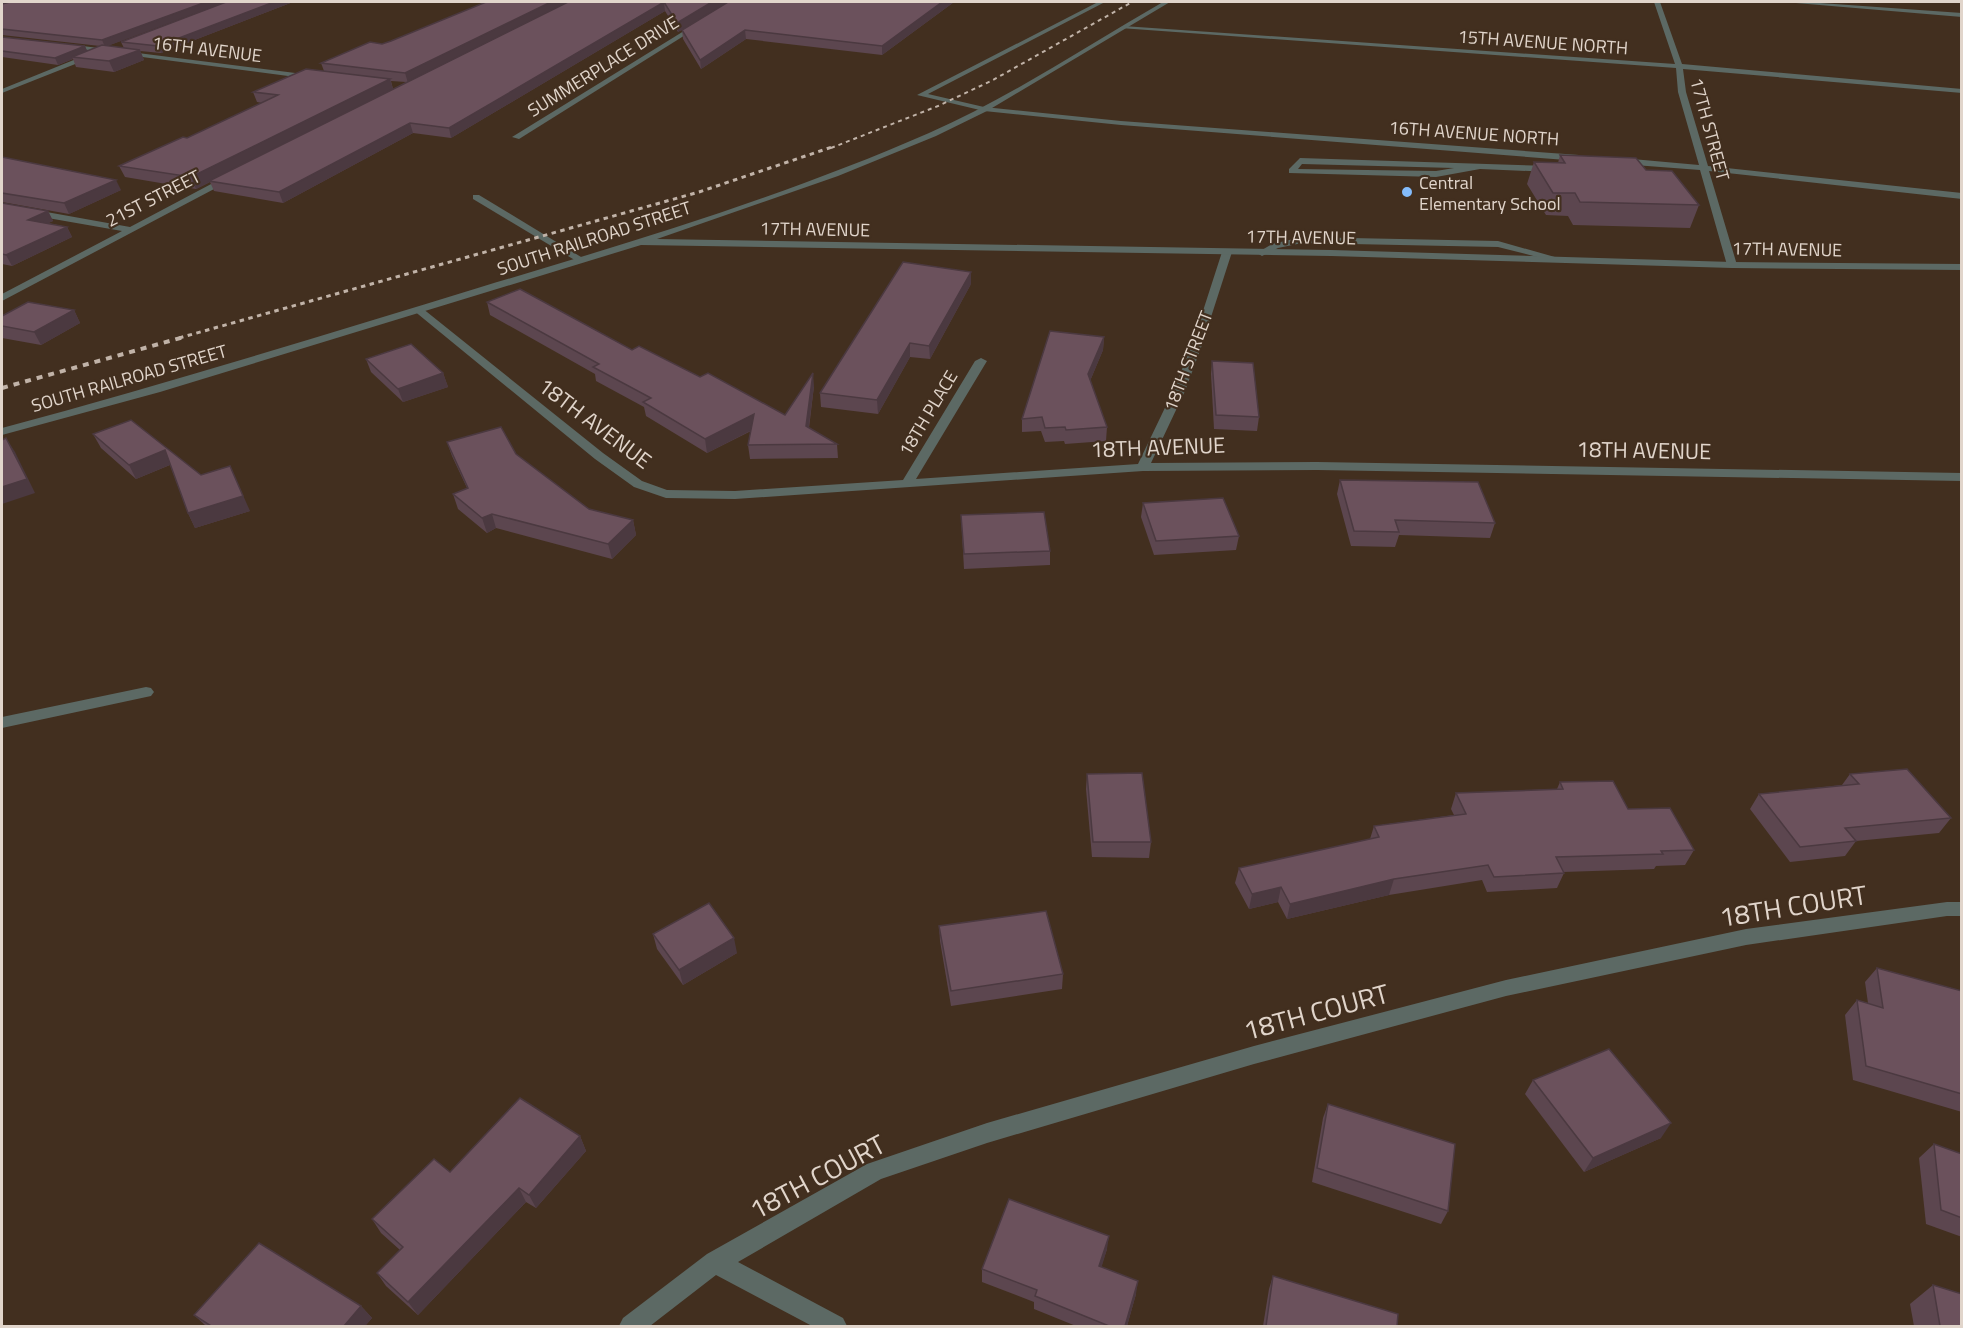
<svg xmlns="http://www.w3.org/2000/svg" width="1963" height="1328" font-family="'Titillium Web',sans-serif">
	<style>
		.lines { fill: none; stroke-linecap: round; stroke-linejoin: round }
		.service { fill: #5c6964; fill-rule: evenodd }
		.minor { fill: #5c6964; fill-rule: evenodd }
		.tertiary { fill: #5c6964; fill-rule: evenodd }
		.rail-far2 { stroke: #c1b3a8; stroke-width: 2; stroke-dasharray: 4 4; stroke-linecap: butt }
		.rail-far1 { stroke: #c1b3a8; stroke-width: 3; stroke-dasharray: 4.5 4.5; stroke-linecap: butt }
		.rail { stroke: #c1b3a8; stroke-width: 4; stroke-dasharray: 6 6; stroke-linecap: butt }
		.wall { fill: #5c464f; fill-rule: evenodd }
		.shaded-wall { fill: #4b3940 }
		.building { fill: #6b515c; stroke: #4b3940; stroke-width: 1.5 }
		.poi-dot { fill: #84bcfb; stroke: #422f1f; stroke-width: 2 }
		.labels { text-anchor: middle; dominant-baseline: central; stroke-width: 4.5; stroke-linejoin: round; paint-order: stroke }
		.far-street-label { font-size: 18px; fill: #e1d5cb; stroke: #422f1f }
		.far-poi-label { font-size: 18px; fill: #e1d5cb; stroke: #422f1f; text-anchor: start }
		.street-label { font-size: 22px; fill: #e1d5cb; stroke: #422f1f }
		.near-street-label { font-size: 27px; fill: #e1d5cb; stroke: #422f1f }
	</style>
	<rect width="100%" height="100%" fill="#422f1f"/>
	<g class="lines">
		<g class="service">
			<path d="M1300,158L1551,166L1555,169L1551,172L1480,169L1436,177L1289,173V169ZM1302,164L1454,168L1436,171L1298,169Z"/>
			<polygon points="473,195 479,195 586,260 578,262 473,199"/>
			<polygon points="1302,237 1498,241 1562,259 1557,262 1498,247 1302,243 1278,248 1262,256 1257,253 1272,244"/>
		</g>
		<g class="minor">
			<polygon points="731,2 738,2 519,139 512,137"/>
			<polygon points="1098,2 1105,2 928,94 984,107 1121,121 1579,155 1583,158 1579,161 1121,125 984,111 917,95"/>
			<polygon points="1654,2 1660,2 1682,64 1962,89 1962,93 1683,69 1686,92 1708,166 1962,193 1962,199 1709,171 1737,265 1732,268 1727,265 1700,170 1621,164 1617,161 1621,158 1699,165 1678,92 1676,68 1120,28 1123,26 1675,64"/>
			<polygon points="1784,2 1806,2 1962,13 1962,17"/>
			<polygon points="67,44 311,75 315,77 311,79 65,47"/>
			<polygon points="91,53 98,55 2,93 2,89"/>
			<polygon points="230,174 234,177 233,179 2,301 2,294 122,231 2,210 2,204 130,227"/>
			<polygon points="1227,249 1232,252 1202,345 1185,391 1151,463 1317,462 1962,473 1962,481 1317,470 1143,471 735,499 666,498 634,487 595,459 413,310 422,308 603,453 642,481 667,490 735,491 903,480 975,361 981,358 987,361 916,479 1138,464 1173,391 1192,345 1222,252"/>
			<polygon points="146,687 151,688 154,692 151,696 2,728 2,717"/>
			<polygon points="1947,902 1962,902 1962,916 1947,916 1746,945 1506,996 1254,1064 987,1143 881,1179 738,1262 843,1318 847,1326 812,1326 716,1275 650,1326 619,1326 623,1318 707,1254 867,1164 987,1123 1254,1046 1506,980 1746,929"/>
		</g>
		<path class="tertiary" d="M1163,2H1170L987,111L936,136L838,176L657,239L1331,250L1732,262L1962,264V270L1732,268L1331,256L641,245L160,392L2,435V428C162,385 321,336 481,287C632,242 785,196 929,133C1011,97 1086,46 1163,2Z"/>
		<polyline class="rail-far2" points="831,148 938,106 993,80 1132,2"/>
		<polyline class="rail-far1" points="179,338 699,192 835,146"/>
		<polyline class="rail" points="2,388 184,337"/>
	</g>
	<g class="wall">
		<polygon points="225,2 107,46 124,48 121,42 226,2 293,2 161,53 140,51 144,60 114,72 76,67 73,59 58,65 2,57 2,37 85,46 87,51 100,46 2,35 2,4"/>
		<path d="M486,2H728L678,32L665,11L451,138L413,133L283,203L214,191L210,182L196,189L125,177L119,166L187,138L262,103L257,102L253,92L324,71L321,63L382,44L391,41ZM391,81L406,82L393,89Z"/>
		<polygon points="728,2 954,2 882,55 746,39 701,69 683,39 682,30"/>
		<polygon points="1560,155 1646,170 1699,205 1690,228 1573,225 1568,216 1546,215 1527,184 1534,162 1558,163"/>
		<polygon points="2,157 121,190 69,214 2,202"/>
		<polygon points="2,203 48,211 53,221 48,223 67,227 72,237 12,266 2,264"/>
		<polygon points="971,284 930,359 910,357 878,414 821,407 820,393"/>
		<polygon points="487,302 632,350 700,377 785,415 814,386 809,428 837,444 838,458 750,459 748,445 751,431 707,453 646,416 644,407 596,381 595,374 490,315"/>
		<polygon points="74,310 80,323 41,345 2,338 2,316"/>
		<polygon points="1104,337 1103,350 1090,381 1107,427 1106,441 1065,444 1064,441 1045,442 1041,431 1022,432 1022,419"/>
		<polygon points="366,359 443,373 448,387 403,402 371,372"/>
		<polygon points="1212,361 1259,417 1257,431 1214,429 1211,374"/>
		<polygon points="93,434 201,475 250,511 195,528 188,513 170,465 136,479 101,448"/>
		<polygon points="447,442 516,454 589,509 633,520 636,535 612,559 496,528 487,533 458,509 453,494 467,488 452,456"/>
		<polygon points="1340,480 1495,523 1490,538 1399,535 1395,547 1351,546 1337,494"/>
		<polygon points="1143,503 1239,536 1236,550 1154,555 1141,517"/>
		<polygon points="961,515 1050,551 1050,565 964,569"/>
		<polygon points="1087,774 1151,842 1149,858 1092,857 1086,789"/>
		<polygon points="1850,774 1951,818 1939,833 1856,841 1845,856 1790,862 1750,809 1759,794 1842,785"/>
		<polygon points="1560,782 1628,809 1694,850 1685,865 1656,866 1654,869 1563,872 1564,873 1557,888 1487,892 1482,880 1389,895 1287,919 1278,902 1249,909 1235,883 1239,868 1370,839 1374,826 1454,815 1451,809 1456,793 1557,789"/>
		<polygon points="939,926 1063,974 1062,989 951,1006 940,941"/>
		<polygon points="653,934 737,953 683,985 657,949"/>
		<polygon points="1877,968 1962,991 1962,1112 1853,1080 1845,1015 1857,1000 1868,1003 1865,982"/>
		<polygon points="1533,1080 1661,1138 1584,1172 1525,1094"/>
		<polygon points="1328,1104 1448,1211 1441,1224 1312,1182 1323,1118"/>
		<polygon points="580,1136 586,1151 536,1208 526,1202 418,1315 386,1286 377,1273 400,1250 381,1233 372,1219 450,1172"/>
		<polygon points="1934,1144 1962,1154 1962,1237 1926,1224 1919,1158"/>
		<polygon points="1107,1249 1101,1267 1136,1294 1127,1326 1076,1326 1034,1309 1034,1302 982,1282 982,1269"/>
		<polygon points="1273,1276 1397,1326 1263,1326 1269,1289"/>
		<polygon points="1933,1285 1962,1326 1914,1326 1910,1304"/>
		<polygon points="361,1306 372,1318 365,1326 206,1326 194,1315"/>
	</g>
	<g class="shaded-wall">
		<polygon points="206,2 225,2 105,47 102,40"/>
		<polygon points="274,2 293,2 161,53 158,46"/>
		<polygon points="551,2 570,2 408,83 405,73"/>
		<polygon points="664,2 665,11 451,138 449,128"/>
		<polygon points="712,2 728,2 678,32 677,23"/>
		<polygon points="942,2 954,2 882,55 882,46"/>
		<polygon points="745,30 746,39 701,69 700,60"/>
		<polygon points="85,46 88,53 72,57 73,59 58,65 55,58"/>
		<polygon points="140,50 144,60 114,72 109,61"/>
		<polygon points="390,79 393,89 209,181 210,182 196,189 191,177"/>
		<polygon points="410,123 413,133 283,203 279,192"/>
		<polygon points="116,180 121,190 69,214 64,203"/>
		<polygon points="48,211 53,221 33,230 28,220"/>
		<polygon points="67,227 72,237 12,266 6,255"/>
		<polygon points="971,272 971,284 930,359 929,346"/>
		<polygon points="74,310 80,323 41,345 34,332"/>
		<polygon points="1104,337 1103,350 1087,388 1088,374"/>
		<polygon points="910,343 910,357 878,414 877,400"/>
		<polygon points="443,373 448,387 403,402 398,389"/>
		<polygon points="813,373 814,386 807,440 806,426"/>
		<polygon points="754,414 756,428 707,453 705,439"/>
		<polygon points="6,438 15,452 35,493 2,504 2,487"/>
		<polygon points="165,450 172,464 136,479 129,465"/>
		<polygon points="230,466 250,511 195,528 188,513"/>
		<polygon points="492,514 496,528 487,533 482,518"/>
		<polygon points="633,520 636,535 612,559 608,544"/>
		<polygon points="1394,879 1389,895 1287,919 1290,904"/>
		<polygon points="1281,887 1278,902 1249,909 1252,894"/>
		<polygon points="734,938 737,953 683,985 679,970"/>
		<polygon points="1671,1123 1661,1138 1584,1172 1593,1158"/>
		<polygon points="580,1136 586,1151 536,1208 529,1195"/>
		<polygon points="519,1188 526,1202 418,1315 408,1302"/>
		<polygon points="1109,1236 1107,1249 1098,1279 1099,1266"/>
		<polygon points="1138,1281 1136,1294 1127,1326 1125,1326"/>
		<polygon points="361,1306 372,1318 365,1326 344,1326"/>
	</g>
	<g class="building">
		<polygon points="10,2 206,2 102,40 2,29 2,4"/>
		<polygon points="226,2 274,2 158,46 121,42"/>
		<polygon points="486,2 551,2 405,73 321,63 370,42 382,44 391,41"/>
		<polygon points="568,2 712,2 677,23 664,2 449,128 410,123 279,192 209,181"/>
		<polygon points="728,2 942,2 882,46 745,30 700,60 682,30"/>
		<polygon points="2,37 85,46 55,58 2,51"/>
		<polygon points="102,45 140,50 109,61 72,57"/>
		<polygon points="306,69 390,79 191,177 119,166 183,137 187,138 278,95 253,92"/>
		<polygon points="1560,155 1636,158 1646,170 1672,171 1699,205 1580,202 1575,193 1553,193 1534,162 1565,163"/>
		<polygon points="2,157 116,180 64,203 2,193"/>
		<polygon points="2,203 48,211 28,220 67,227 6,255 2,254"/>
		<polygon points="903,262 971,272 929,346 910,343 877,400 820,393"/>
		<polygon points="520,289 632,350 639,346 700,377 708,373 785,415 813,373 806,426 837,444 748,445 754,414 705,439 643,402 651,398 593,367 599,364 487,302"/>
		<polygon points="28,302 74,310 34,332 2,326 2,316"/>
		<polygon points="1050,331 1104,337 1088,374 1107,427 1066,430 1065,427 1045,428 1042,417 1022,419"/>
		<polygon points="411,344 443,373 398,389 366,359"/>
		<polygon points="1212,361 1253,363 1259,417 1216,415"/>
		<polygon points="131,420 201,475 230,466 243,496 188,513 165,450 129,465 93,434"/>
		<polygon points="501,427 516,454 589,509 633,520 608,544 492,514 482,518 453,494 468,488 447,442"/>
		<polygon points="6,438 27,479 2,487 2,440"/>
		<polygon points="1340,480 1478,482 1495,523 1395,520 1399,532 1354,531"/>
		<polygon points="1223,498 1239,536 1156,541 1143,503"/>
		<polygon points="1044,512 1050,551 964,554 961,515"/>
		<polygon points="1907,769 1951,818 1845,828 1856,841 1800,847 1759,794 1859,784 1850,774"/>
		<polygon points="1142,773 1151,842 1093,842 1087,774"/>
		<polygon points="1613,781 1628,809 1670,808 1694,850 1661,851 1663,854 1556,857 1564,873 1494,877 1488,865 1394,879 1290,904 1281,887 1252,894 1239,868 1379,837 1374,826 1466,814 1456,793 1563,789 1560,782"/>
		<polygon points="709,903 734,938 679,970 653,934"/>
		<polygon points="1046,911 1063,974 951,991 939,926"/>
		<polygon points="1877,968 1962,991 1962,1094 1866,1066 1857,1000 1883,1008"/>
		<polygon points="1609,1049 1671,1123 1593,1158 1533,1080"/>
		<polygon points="520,1098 580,1136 529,1195 519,1188 408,1302 377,1273 403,1247 372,1219 434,1159 450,1172"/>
		<polygon points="1328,1104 1455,1144 1448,1211 1317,1168"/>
		<polygon points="1934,1144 1962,1154 1962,1218 1941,1210"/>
		<polygon points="1009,1199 1109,1236 1099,1266 1138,1281 1125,1326 1109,1326 1035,1296 1037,1290 982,1269"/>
		<polygon points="259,1243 361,1306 344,1326 211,1326 194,1315"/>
		<polygon points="1273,1276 1398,1314 1397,1326 1266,1326"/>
		<polygon points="1933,1285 1962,1294 1962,1326 1940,1326"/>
	</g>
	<circle class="poi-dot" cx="1407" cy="192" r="6"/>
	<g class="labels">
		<g class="far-street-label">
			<text transform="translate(1543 42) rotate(4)">15TH AVENUE NORTH</text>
			<text transform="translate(207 49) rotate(7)">16TH AVENUE</text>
			<text transform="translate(603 66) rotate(-32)">SUMMERPLACE DRIVE</text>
			<text transform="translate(1710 129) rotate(75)">17TH STREET</text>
			<text transform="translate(1474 133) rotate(4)">16TH AVENUE NORTH</text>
			<text transform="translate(153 198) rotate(-27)">21ST STREET</text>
			<text transform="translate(815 229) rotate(1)">17TH AVENUE</text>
			<text transform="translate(1301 237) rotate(1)">17TH AVENUE</text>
			<text transform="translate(594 238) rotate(-18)">SOUTH RAILROAD STREET</text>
			<text transform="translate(1787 249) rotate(1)">17TH AVENUE</text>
			<text transform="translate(1188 361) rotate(-69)">18TH STREET</text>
			<text transform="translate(129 378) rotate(-16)">SOUTH RAILROAD STREET</text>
			<text transform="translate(928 413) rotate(-59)">18TH PLACE</text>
		</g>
		<g class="far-poi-label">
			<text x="1419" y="182">Central<tspan x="1419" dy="21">Elementary School</tspan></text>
		</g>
		<g class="street-label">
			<text transform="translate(595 423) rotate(37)">18TH AVENUE</text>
			<text transform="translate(1158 447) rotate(-2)">18TH AVENUE</text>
			<text transform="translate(1644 450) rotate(1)">18TH AVENUE</text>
		</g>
		<g class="near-street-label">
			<text transform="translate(1793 905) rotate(-9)">18TH COURT</text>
			<text transform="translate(1316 1011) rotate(-15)">18TH COURT</text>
			<text transform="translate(817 1176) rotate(-28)">18TH COURT</text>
		</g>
	</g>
	<rect width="1963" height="1328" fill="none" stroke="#e1d5cb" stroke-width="6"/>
</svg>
